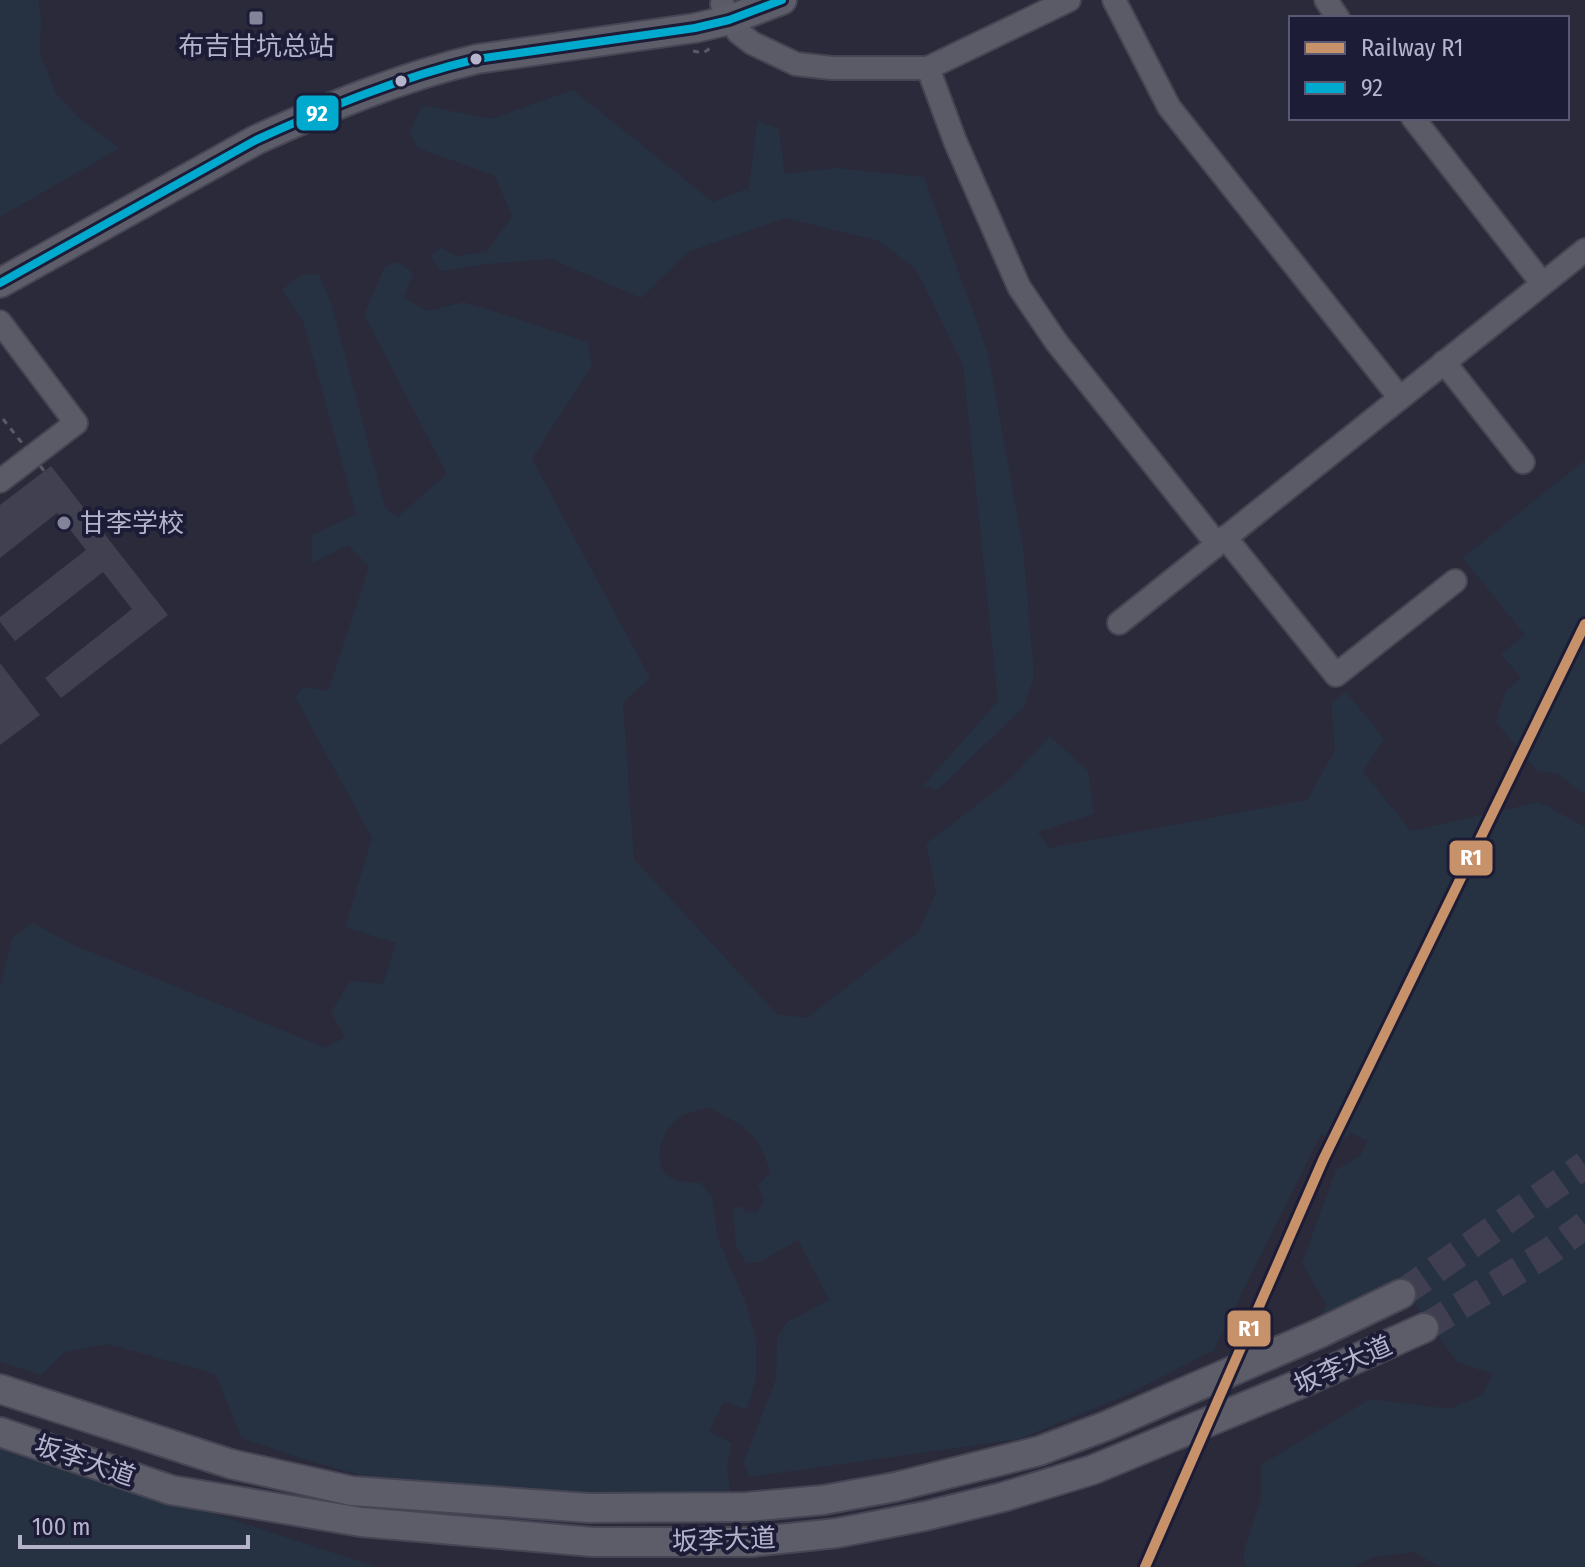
<svg xmlns="http://www.w3.org/2000/svg" width="1585" height="1567" font-family="'Fira Sans Condensed','Noto Sans SC',sans-serif">
	<style>
		.green { fill: #263242 }
		.building { fill: #404050 }
		.lines { fill: none; stroke-linecap: round; stroke-linejoin: round }
		.major-tunnel { stroke: #3f3f51; stroke-width: 28; stroke-dasharray: 28 14; stroke-linecap: butt }
		.minor-casing { stroke: #454552; stroke-width: 26 }
		.major-casing { stroke: #454554; stroke-width: 32 }
		.path { stroke: #585a65; stroke-width: 3; stroke-dasharray: 6 6; stroke-linecap: butt }
		.minor { stroke: #5b5b68; stroke-width: 22 }
		.major { stroke: #5d5d6a; stroke-width: 28 }
		.path-bridge { stroke: #585a65; stroke-width: 3; stroke-dasharray: 6 6; stroke-linecap: butt }
		.bus-1-casing { stroke: #1d1c37; stroke-width: 14 }
		.bus-1 { stroke: #00a9ce; stroke-width: 8 }
		.rail-1-casing { stroke: #1d1c37; stroke-width: 16 }
		.rail-1 { stroke: #c7916a; stroke-width: 10 }
		.poi-dot { fill: #848499; stroke: #1d1c37; stroke-width: 3 }
		.bus-dot { fill: #b5b4cc; stroke: #1d1c37; stroke-width: 3 }
		.labels { text-anchor: middle; dominant-baseline: central; stroke-width: 8; stroke-linejoin: round; paint-order: stroke }
		.poi-label { font-size: 26px; fill: #b5b4cc; stroke: #1d1c37 }
		.street-label { font-size: 26px; fill: #b5b4cc; stroke: #1d1c37 }
		.line-badge { stroke: #1d1c37; stroke-width: 3 }
		.badge-label { font-size: 22px; text-anchor: middle; font-weight: bold; fill: #fff }
	</style>
	<rect width="100%" height="100%" fill="#2a2a3b"/>
	<g class="green">
		<polygon points="0,0 38,0 41,16 40,53 56,94 81,120 120,148 0,217"/>
		<polygon points="573,90 713,202 749,188 757,120 779,129 785,174 835,168 924,177 988,353 1023,547 1034,676 1024,707 937,790 923,786 998,701 963,365 916,269 879,241 785,218 688,252 641,298 551,259 487,264 441,271 430,256 441,247 456,256 487,252 512,216 495,176 418,148 409,132 422,105 490,119"/>
		<path d="M398,262L413,273L404,297L427,311L464,302L588,342L592,365L532,459L650,678L623,703L634,859L777,1014L807,1018L919,931L936,892L926,844L1009,780L1050,736L1088,771L1094,814L1038,832L1049,848L1307,800L1335,750L1331,702L1346,692L1384,739L1363,772L1411,831L1539,802L1585,827V1567H1440L1414,1552L1374,1557L1353,1567H1246L1243,1554L1261,1498V1465L1370,1399L1450,1409L1483,1394L1492,1374L1457,1362L1401,1284L1311,1328L1327,1305L1302,1263L1336,1170L1360,1156L1367,1141L1351,1133L1340,1142L1321,1134L1214,1350L1124,1396L1019,1439L750,1477L743,1463L776,1379L777,1338L787,1322L829,1300L798,1240L760,1262L746,1263L736,1246L733,1208L740,1206L747,1213L757,1212L764,1201L758,1185L770,1173C761,1134 742,1124 709,1108C700,1110 686,1112 679,1118C661,1130 648,1169 675,1180C682,1183 693,1182 700,1183L712,1197L718,1239L747,1306L756,1341V1378L747,1410L724,1402L709,1432L732,1443L727,1466L730,1491C627,1496 522,1500 419,1486C358,1478 300,1458 242,1438L215,1374L108,1344L65,1352L41,1375L0,1362V986L12,938L33,923L74,945L326,1048L345,1037L331,1012L350,981L383,984L396,943L345,927L372,838L295,697L303,687L328,691L369,567L348,545L312,563V535L356,514L303,321L282,290L301,275L319,274L332,306L385,507L398,517L447,474L364,315L385,266Z"/>
		<polygon points="1585,460 1585,795 1558,774 1537,771 1496,722 1505,692 1521,678 1501,654 1525,635 1463,558"/>
		<polygon points="0,1444 377,1567 0,1567"/>
	</g>
	<g class="building">
		<polygon points="51,466 168,615 61,698 45,678 132,609 103,572 15,641 0,622 0,617 86,550 57,513 0,558 0,505"/>
		<polygon points="0,663 40,715 0,745"/>
	</g>
	<g class="lines">
		<g class="major-tunnel">
			<polyline points="1401,1294 1585,1165"/>
			<polyline points="1424,1328 1550,1251 1585,1225"/>
		</g>
		<g class="minor-casing">
			<g id="minor">
				<polyline points="1114,0 1169,107 1400,398"/>
				<polyline points="1326,0 1338,18"/>
				<polyline points="722,4 738,32 752,43 796,64 832,68 928,68 1069,0"/>
				<polyline points="928,68 955,141 1019,287 1057,343 1217,544"/>
				<polyline points="1413,118 1542,283"/>
				<polyline points="0,322 76,423 0,481"/>
				<polyline points="1444,362 1523,462"/>
				<polyline points="1225,537 1336,675 1455,581"/>
				<polyline points="1119,623 1585,250"/>
			</g>
		</g>
		<g class="major-casing">
			<g id="major">
				<path d="M0,283L256,140C326,108 401,77 477,59L695,28L729,20L782,0"/>
				<polyline points="0,1389 231,1464 352,1491 589,1508 747,1507 823,1500 895,1487 1039,1451 1106,1426 1320,1333 1401,1294"/>
				<polyline points="0,1432 171,1490 361,1522 593,1542 752,1542 837,1533 925,1516 1003,1497 1092,1470 1302,1383 1424,1328"/>
			</g>
		</g>
		<polyline class="path" points="693,51 703,53 712,47"/>
		<use href="#minor" class="minor"/>
		<use href="#major" class="major"/>
		<polyline class="path-bridge" points="3,419 45,472"/>
		<g class="bus-1-casing">
			<path id="bus-1" d="M0,283L256,140C326,108 401,77 477,59L695,28L729,20L782,0"/>
		</g>
		<use href="#bus-1" class="bus-1"/>
		<g class="rail-1-casing">
			<polyline id="rail-1" points="1145,1567 1323,1160 1585,624"/>
		</g>
		<use href="#rail-1" class="rail-1"/>
	</g>
	<g class="poi-dot">
		<rect x="248" y="10" width="16" height="16" rx="4"/>
		<circle cx="64" cy="523" r="8"/>
	</g>
	<g class="bus-dot">
		<circle cx="476" cy="59" r="7"/>
		<circle cx="401" cy="81" r="7"/>
	</g>
	<g class="labels">
		<g class="poi-label">
			<text x="256" y="46">布吉甘坑总站</text>
			<text x="80" y="523" text-anchor="start">甘李学校</text>
		</g>
		<g class="street-label">
			<text transform="translate(1343 1365) rotate(-24)">坂李大道</text>
			<text transform="translate(85 1461) rotate(19)">坂李大道</text>
			<text transform="translate(724 1540) rotate(-2)">坂李大道</text>
		</g>
	</g>
	<g class="line-badge">
		<rect x="295" y="94" width="45" height="38" rx="8" fill="#00a9ce"/>
		<rect x="1448" y="839" width="46" height="38" rx="8" fill="#c7916a"/>
		<rect x="1226" y="1309" width="46" height="39" rx="8" fill="#c7916a"/>
	</g>
	<g class="badge-label">
		<text x="317" y="121">92</text>
		<text x="1471" y="865">R1</text>
		<text x="1249" y="1336">R1</text>
	</g>
	<rect x="1289" y="16" width="280" height="104" fill="#1d1c37" stroke="#5a5973" stroke-width="2"/>
	<rect x="1305" y="42" width="40" height="12" fill="#c7916a" stroke="#5a5973" stroke-width="2"/>
	<text x="1361" y="56" font-size="24" fill="#b5b4cc">Railway R1</text>
	<rect x="1305" y="82" width="40" height="12" fill="#00a9ce" stroke="#5a5973" stroke-width="2"/>
	<text x="1361" y="96" font-size="24" fill="#b5b4cc">92</text>
	<path d="M20 1535v12h228v-12" fill="none" stroke="#b5b4cc" stroke-width="4"/>
	<text x="32" y="1535" font-size="24" fill="#b5b4cc" stroke="#1d1c37" stroke-width="6" paint-order="stroke">100 m</text>
</svg>
